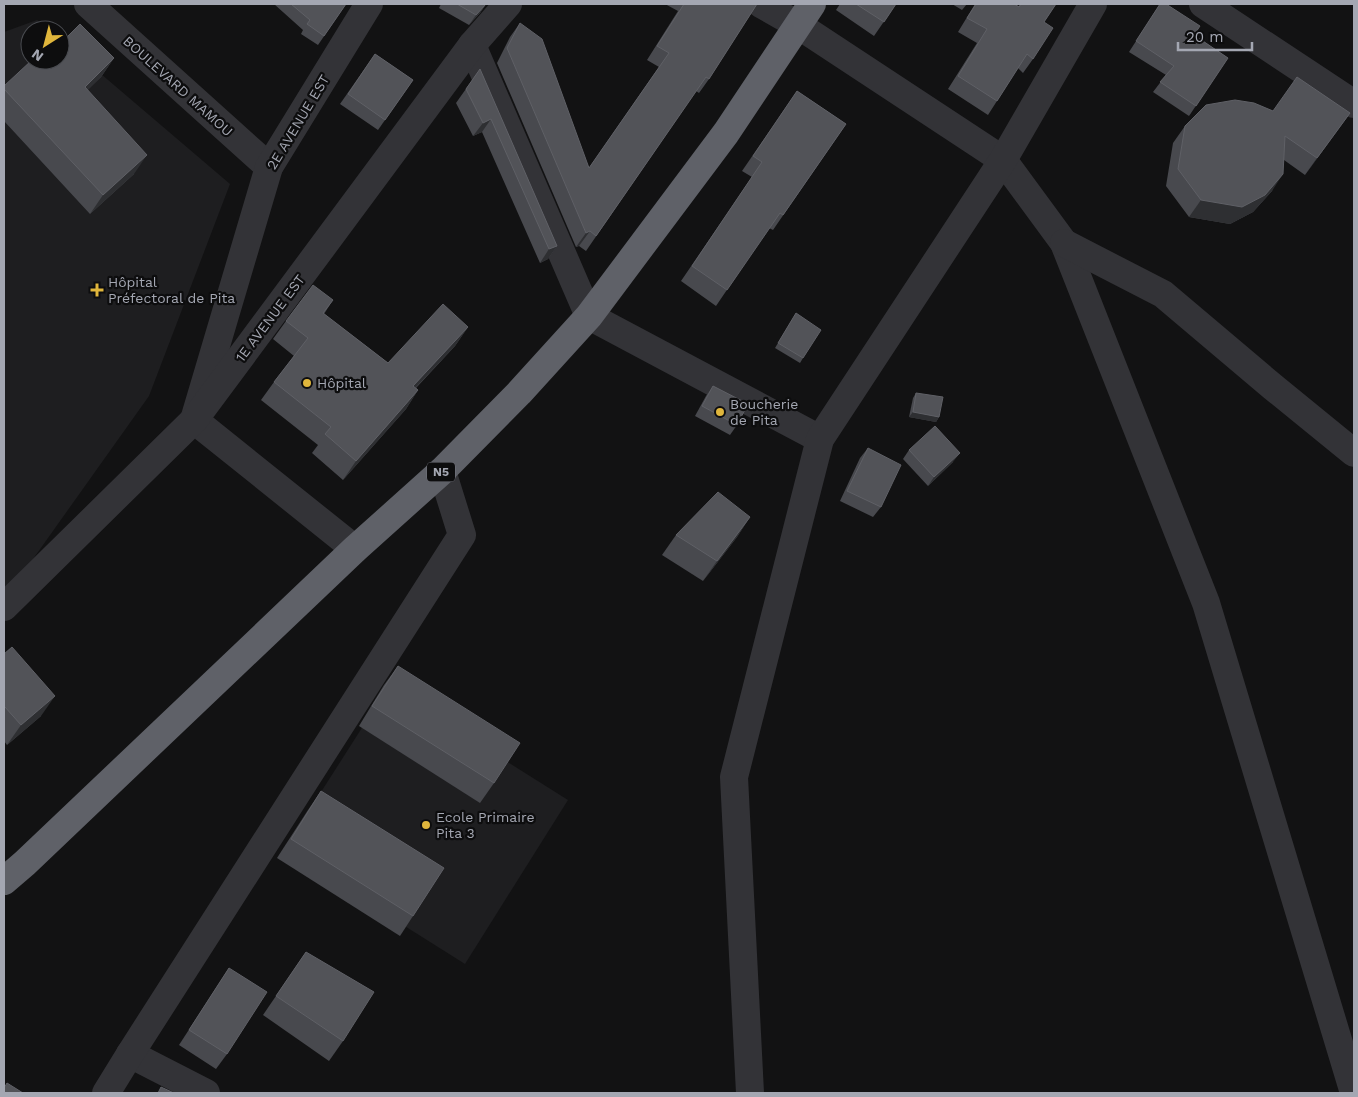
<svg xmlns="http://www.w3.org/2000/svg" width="1358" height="1097" font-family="'Work Sans',sans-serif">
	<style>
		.built { fill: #1e1e20 }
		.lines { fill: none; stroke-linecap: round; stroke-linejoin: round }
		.street { stroke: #333337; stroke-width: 28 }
		.highway { stroke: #5f6168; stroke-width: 28 }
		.wall { fill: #48494e }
		.shaded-wall { fill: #2e2f32 }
		.building { fill: #525358; stroke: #5f6066 }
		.poi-dot { fill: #e0b63c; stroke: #0d0d0e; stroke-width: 2 }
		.labels { text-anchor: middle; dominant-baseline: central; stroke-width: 4.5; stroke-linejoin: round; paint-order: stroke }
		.shield { fill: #0d0d0e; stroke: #777981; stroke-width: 1 }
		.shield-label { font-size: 12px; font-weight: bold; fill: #a4a7b2 }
		.street-label { font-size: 14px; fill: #a4a7b2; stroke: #0d0d0e }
		.poi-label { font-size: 14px; fill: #a4a7b2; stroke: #0d0d0e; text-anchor: start }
	</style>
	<rect width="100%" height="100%" fill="#121213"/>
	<g class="built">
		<polygon points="37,20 49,30 30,30 30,60 60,60 60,39 230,184 149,396 33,559 4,590 4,32"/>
		<polygon points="388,687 568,800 465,964 284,850"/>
	</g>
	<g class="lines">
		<g class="street">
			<polyline points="88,4 269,167"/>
			<polyline points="761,4 798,25 1003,160 1064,243 1206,603 1354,1093"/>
			<polyline points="1203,4 1354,104"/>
			<polyline points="472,45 589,316 820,439"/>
			<polyline points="1064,243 1163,294 1273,387 1354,453"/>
			<polyline points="355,549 194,420 269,167 369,4"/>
			<polyline points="4,607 194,420 472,45 508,4"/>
			<polyline points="130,1054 206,1093"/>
			<polyline points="106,1093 130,1054 462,535 442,471"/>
			<polyline points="750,1093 734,777 820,439 1003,160 1093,4"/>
		</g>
		<polyline class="highway" points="4,881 25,863 355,549 442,471 519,393 589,316 726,133 812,4"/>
	</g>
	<g class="wall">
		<polygon points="274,4 346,4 318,45 301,34 303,30"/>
		<polygon points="441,4 486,4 480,13 469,25 439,8"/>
		<polygon points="665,4 757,4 709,79 699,93 696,91 586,251 579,246 576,247 497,63 510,37 520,23 589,168 659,67 647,60 678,11"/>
		<polygon points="840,4 896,4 874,36 836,10"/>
		<polygon points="952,4 967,4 962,10"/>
		<polygon points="975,4 1014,4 1019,6 1020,4 1056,4 1044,22 1033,59 1023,73 1018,68 988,115 948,89 977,43 958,32"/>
		<polygon points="1160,4 1194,35 1228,58 1189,116 1153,92 1166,75 1129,52"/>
		<polygon points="375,54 413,80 378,130 340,104"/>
		<polygon points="114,58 101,77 87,90 134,174 90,214 4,121 4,86"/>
		<polygon points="480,69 557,246 548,259 540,263 482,132 473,136 456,103"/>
		<polygon points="797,91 846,124 773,230 769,228 716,306 681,281 752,177 742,171"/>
		<polygon points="1273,111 1350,113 1305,175 1284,160 1272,191 1253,212 1230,224 1189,217 1166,186 1173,143 1185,126"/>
		<polygon points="333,300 324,314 388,363 468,327 455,346 416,388 418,390 406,409 343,480 312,453 318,445 261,400 274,382 294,356 273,339 286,321"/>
		<polygon points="796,313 803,358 800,363 775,348"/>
		<polygon points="713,386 737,425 730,435 695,416 706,396"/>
		<polygon points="916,393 939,417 936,422 909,417 913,398"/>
		<polygon points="868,448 881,507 873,517 840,501 860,458"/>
		<polygon points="909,450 953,462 928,486 903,459"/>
		<polygon points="750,517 737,537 703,581 662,555 676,535"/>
		<polygon points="4,654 41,716 7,745 4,741"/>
		<polygon points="398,666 494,783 480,803 359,726 384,685"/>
		<polygon points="321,791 413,916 400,936 277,858 308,810"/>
		<polygon points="306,952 343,1041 329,1061 263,1015"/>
		<polygon points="229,968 227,1054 216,1069 179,1045"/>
	</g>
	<g class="shaded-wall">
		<polygon points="486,4 480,13 469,25 476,15"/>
		<polygon points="114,58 101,77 72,106 85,87"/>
		<polygon points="1350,113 1338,130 1305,175 1317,158"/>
		<polygon points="491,119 482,132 473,136 483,123"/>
		<polygon points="147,155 134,174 90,214 103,195"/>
		<polygon points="1283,174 1272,191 1253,212 1230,224 1189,217 1201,200"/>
		<polygon points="590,231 579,246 576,247 586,233"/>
		<polygon points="557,246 548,259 540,263 549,249"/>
		<polygon points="468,327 455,346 400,404 413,386"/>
		<polygon points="418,390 406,409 343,480 356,461"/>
		<polygon points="913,412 939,417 936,422 909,417"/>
		<polygon points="960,453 953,462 928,486 934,477"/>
		<polygon points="750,517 737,537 703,581 717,561"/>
		<polygon points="55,696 41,716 7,745 21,725"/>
	</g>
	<g class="building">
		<polygon points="291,4 346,4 324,36 307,24 310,20"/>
		<polygon points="457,4 486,4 476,15"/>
		<polygon points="684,4 757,4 709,79 706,77 596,236 590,231 586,233 507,48 520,23 542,39 589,168 669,53 657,46"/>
		<polygon points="856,4 896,4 884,22"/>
		<polygon points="976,4 1014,4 1019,7 1021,4 1056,4 1044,22 1053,28 1033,59 1027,54 997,101 958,76 987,29 967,18"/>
		<polygon points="1160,4 1166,4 1200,26 1194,35 1228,58 1196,106 1160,82 1174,66 1136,41"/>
		<polygon points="80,24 114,58 85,87 147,155 103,195 4,89 4,86 32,60 60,60 60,44"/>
		<polygon points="375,54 413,80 385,120 348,94"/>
		<polygon points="480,69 557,246 549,249 491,119 483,123 466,89"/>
		<polygon points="1297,77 1350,113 1317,158 1285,136 1283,174 1265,195 1242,207 1201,200 1178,169 1185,126 1206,105 1235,100 1254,103 1273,111"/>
		<polygon points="797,91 846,124 783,215 780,213 727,290 692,266 762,162 753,156"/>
		<polygon points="313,285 333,300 323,313 388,363 443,304 468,327 413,386 418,390 356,461 325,434 331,427 274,382 308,338 286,321"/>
		<polygon points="796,313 821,330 803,358 778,343"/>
		<polygon points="713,386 748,404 737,425 702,406"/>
		<polygon points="916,393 943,397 939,417 913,412"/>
		<polygon points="935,426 960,453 934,477 909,450"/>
		<polygon points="868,448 901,465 881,507 847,491"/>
		<polygon points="718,492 750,517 717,561 676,535"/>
		<polygon points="12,647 55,696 21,725 5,707 4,708 4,654"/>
		<polygon points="398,666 520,743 494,783 372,706"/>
		<polygon points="321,791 444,868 413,916 291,839"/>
		<polygon points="306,952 374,992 343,1041 276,996"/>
		<polygon points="229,968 267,992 227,1054 189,1030"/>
		<polygon points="7,1083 23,1093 4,1093 4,1088"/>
		<polygon points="161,1087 174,1093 158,1093"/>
	</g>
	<g class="poi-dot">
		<path d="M94.5 282.5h5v5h5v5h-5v5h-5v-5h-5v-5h5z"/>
		<circle cx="307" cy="383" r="5"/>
		<circle cx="720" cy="412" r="5"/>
		<circle cx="426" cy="825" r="5"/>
	</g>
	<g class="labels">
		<rect class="shield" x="427" y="462.5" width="28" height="19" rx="4"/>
		<g class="shield-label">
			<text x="441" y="472">N5</text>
		</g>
		<g class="street-label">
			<text transform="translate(178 86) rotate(42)">BOULEVARD MAMOU</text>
			<text transform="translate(298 122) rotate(-59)">2E AVENUE EST</text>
			<text transform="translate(270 318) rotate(-53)">1E AVENUE EST</text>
		</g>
		<g class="poi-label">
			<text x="108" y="282">Hôpital<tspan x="108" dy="16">Préfectoral de Pita</tspan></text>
			<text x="317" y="383">Hôpital</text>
			<text x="730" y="404">Boucherie<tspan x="730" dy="16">de Pita</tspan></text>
			<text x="436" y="817">Ecole Primaire<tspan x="436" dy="16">Pita 3</tspan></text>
		</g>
	</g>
	<rect width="1358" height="1097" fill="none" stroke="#a4a7b2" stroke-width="10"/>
	<g transform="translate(45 45) rotate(216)"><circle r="24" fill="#0d0d0e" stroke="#494b50"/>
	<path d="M0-4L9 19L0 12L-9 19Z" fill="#e0b63c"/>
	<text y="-8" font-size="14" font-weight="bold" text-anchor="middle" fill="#a4a7b2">N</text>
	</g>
	<path d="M1178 42v8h74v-8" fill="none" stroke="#a4a7b2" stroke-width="2.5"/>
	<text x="1186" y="42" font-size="15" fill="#a4a7b2" stroke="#0d0d0e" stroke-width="4" paint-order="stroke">20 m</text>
</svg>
